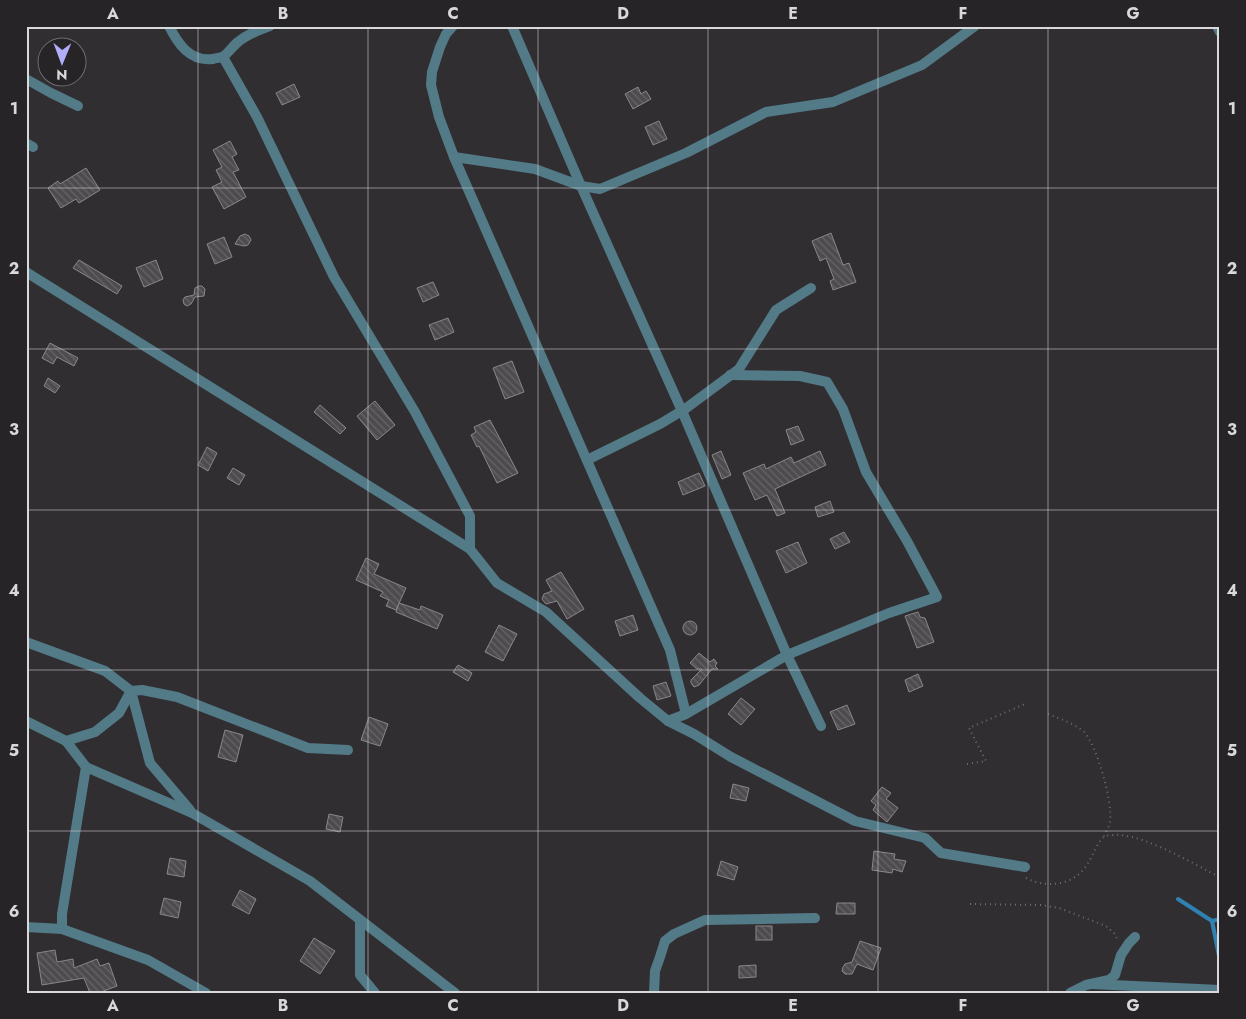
<svg xmlns="http://www.w3.org/2000/svg" width="1246" height="1019" font-family="Jost,sans-serif">
	<style>
		.lines { fill: none; stroke-linecap: round; stroke-linejoin: round }
		.stream { stroke: #2f81b1; stroke-width: 4 }
		.building { fill: url(#building-back-hatch); stroke: #8a878b }
		.path { stroke: #6f6d70; stroke-width: 2; stroke-dasharray: 1 4; stroke-linecap: butt }
		.street { stroke: #527a87; stroke-width: 10 }
		.grid { fill: none; stroke: #d9d8da; stroke-width: 1; stroke-opacity: 0.55 }
		.neatline { fill: none; stroke: #d9d8da; stroke-width: 2 }
		.grid-label { font-size: 16px; text-anchor: middle; font-weight: bold; fill: #d9d8da }
	</style>
	<defs>
		<pattern id="building-back-hatch" width="6" height="6" patternUnits="userSpaceOnUse" patternTransform="scale(1.25)"><rect width="6" height="6" fill="#4d4b4e"/><path d="M-1 5l2 2M0 0l6 6M5-1l2 2" fill="none" stroke="#666467"/></pattern>
	</defs>
	<rect width="100%" height="100%" fill="#312e32"/>
	<g class="lines">
		<g class="stream">
			<polyline points="1178,899 1212,921 1220,919"/>
			<polyline points="1212,921 1220,961"/>
		</g>
	</g>
	<g class="building">
		<polygon points="294,84 300,97 282,105 276,93"/>
		<polygon points="638,87 641,94 646,91 651,99 633,109 625,94"/>
		<polygon points="659,121 667,139 653,145 645,127"/>
		<polygon points="230,141 237,154 232,157 239,170 233,172 246,197 224,209 212,187 222,182 216,170 222,167 213,150"/>
		<polygon points="86,168 100,190 79,203 76,199 61,208 48,188 58,181 60,184"/>
		<polygon points="831,233 843,265 849,263 856,282 833,290 830,281 834,279 826,258 820,261 812,241"/>
		<polygon points="245,234 249,236 251,240 248,245 244,246 235,244 240,236"/>
		<polygon points="224,237 232,257 215,264 207,244"/>
		<polygon points="79,260 122,286 117,294 73,268"/>
		<polygon points="156,260 163,279 144,287 136,268"/>
		<polygon points="433,282 439,295 423,302 417,288"/>
		<polygon points="199,286 202,286 205,289 204,296 195,297 191,304 187,306 184,304 183,300 185,297 194,295 195,288"/>
		<polygon points="448,318 454,332 435,340 429,325"/>
		<polygon points="50,343 78,358 74,366 57,357 53,364 42,358"/>
		<polygon points="512,361 524,392 505,399 493,368"/>
		<polygon points="48,378 60,386 55,393 44,386"/>
		<polygon points="375,401 395,425 377,440 357,416"/>
		<polygon points="320,405 346,428 340,434 314,412"/>
		<polygon points="490,420 518,473 497,483 479,446 477,447 471,435 476,432 474,427"/>
		<polygon points="798,426 804,440 791,445 786,430"/>
		<polygon points="207,447 217,453 208,471 198,465"/>
		<polygon points="721,451 731,475 722,479 712,455"/>
		<polygon points="820,451 826,465 775,489 785,513 777,516 767,495 755,500 743,473 764,464 766,469 791,457 794,463"/>
		<polygon points="233,468 245,475 239,485 227,478"/>
		<polygon points="699,473 705,486 683,495 678,482"/>
		<polygon points="830,501 834,512 818,517 815,507"/>
		<polygon points="844,532 850,542 835,549 830,539"/>
		<polygon points="798,542 807,563 786,573 776,551"/>
		<polygon points="366,558 379,564 374,574 406,588 396,610 386,606 389,600 380,596 383,592 356,580"/>
		<polygon points="561,572 584,609 567,619 557,601 546,604 542,599 544,594 552,591 546,580"/>
		<polygon points="399,603 420,610 421,606 443,615 437,629 396,612"/>
		<polygon points="918,612 920,617 925,618 934,642 917,648 905,616"/>
		<polygon points="633,615 638,630 620,636 615,621"/>
		<circle cx="690" cy="628" r="7"/>
		<polygon points="499,625 517,634 503,661 485,652"/>
		<polygon points="699,653 710,662 714,659 717,663 715,666 718,669 712,669 699,685 694,687 691,683 691,680 702,669 697,669 690,663"/>
		<polygon points="458,665 472,673 468,681 453,672"/>
		<polygon points="918,674 923,686 909,692 905,680"/>
		<polygon points="666,682 671,696 657,700 653,686"/>
		<polygon points="741,698 755,709 741,725 728,714"/>
		<polygon points="847,705 855,724 838,730 830,712"/>
		<polygon points="369,717 388,724 380,746 361,740"/>
		<polygon points="225,730 243,735 236,762 218,757"/>
		<polygon points="733,784 749,788 746,801 730,798"/>
		<polygon points="882,787 891,793 886,799 898,808 887,822 873,810 876,805 871,801"/>
		<polygon points="329,814 343,817 340,832 326,829"/>
		<polygon points="874,851 895,854 894,859 906,861 902,872 893,869 892,873 872,870"/>
		<polygon points="170,858 186,861 184,877 167,874"/>
		<polygon points="721,861 738,867 734,880 717,875"/>
		<polygon points="240,890 256,899 249,914 232,905"/>
		<polygon points="164,898 181,902 178,918 160,914"/>
		<polygon points="837,903 855,903 855,914 836,914"/>
		<rect x="756" y="926" width="16" height="14"/>
		<polygon points="314,938 335,951 320,974 300,961"/>
		<polygon points="860,941 881,948 873,970 857,964 852,974 845,974 842,971 843,967 845,964 852,962"/>
		<polygon points="55,950 57,962 73,959 74,968 97,959 100,966 109,963 117,986 98,993 90,993 84,978 42,985 37,953"/>
		<polygon points="756,965 756,977 739,978 739,966"/>
	</g>
	<g class="lines">
		<g class="path">
			<path d="M1048,714C1060,719 1073,723 1083,731C1097,744 1113,803 1110,822C1109,827 1106,832 1104,836"/>
			<polyline points="967,764 986,761 969,728 1025,704"/>
			<path d="M1026,878C1045,888 1070,886 1084,869C1091,860 1095,848 1102,838C1128,823 1194,865 1220,877"/>
			<polyline points="970,904 1041,905 1059,908 1106,926 1114,933 1118,940"/>
		</g>
		<g class="street">
			<path d="M169,26C178,44 190,62 213,59C216,58 221,58 224,56C229,52 233,46 238,42C247,34 259,30 270,26"/>
			<polyline points="453,26 446,34 440,47 432,72 431,85 439,117 454,157 670,650 686,714"/>
			<polyline points="1217,26 1220,32"/>
			<polyline points="223,57 257,117 334,277 415,412 470,516 470,549"/>
			<polyline points="26,79 51,93 78,106"/>
			<polyline points="26,143 33,147"/>
			<polyline points="454,157 535,169 581,186 600,189 686,153 766,112 833,102 922,65 975,26"/>
			<polyline points="26,272 470,549 497,583 546,612 640,698 668,721 686,714 787,655 682,411 581,186 512,26"/>
			<polyline points="730,375 800,376 827,382 843,409 866,472 907,541 937,597 889,613 787,655 821,726"/>
			<polyline points="587,460 660,424 685,409 739,369 776,310 811,288"/>
			<polyline points="26,642 105,671 131,691 150,763 190,810"/>
			<polyline points="26,721 66,741 95,732 119,713 131,691 142,690 177,697 308,748 348,750"/>
			<polyline points="668,721 694,734 731,757 855,821 925,838 941,853 1025,867"/>
			<polyline points="66,741 86,767 192,813 310,881 455,993"/>
			<polyline points="360,920 360,975 375,993"/>
			<polyline points="26,927 62,929 148,960 206,993"/>
			<polyline points="62,929 62,914 86,767"/>
			<polyline points="1091,984 1220,990"/>
			<polyline points="654,993 655,971 660,957 665,941 674,934 705,920 815,918"/>
			<polyline points="1070,993 1086,985 1109,980 1115,975 1121,955 1129,943 1135,937"/>
		</g>
	</g>
	<path class="grid" d="M198,26V993M368,26V993M538,26V993M708,26V993M878,26V993M1048,26V993M26,188H1220M26,349H1220M26,510H1220M26,670H1220M26,831H1220"/>
	<rect width="1246" height="1019" fill="none" stroke="#272428" stroke-width="55"/>
	<g transform="translate(62 62) rotate(181)"><circle r="24" fill="#272428" stroke="#6e6c6f"/>
	<path d="M0-4L9 19L0 12L-9 19Z" fill="#b0aefa"/>
	<text y="-8" font-size="14" font-weight="bold" text-anchor="middle" fill="#d9d8da">N</text>
	</g>
	<rect x="28" y="28" width="1190" height="964" class="neatline"/>
	<g class="grid-label">
		<text x="113" y="19">A</text>
		<text x="283" y="19">B</text>
		<text x="453" y="19">C</text>
		<text x="623" y="19">D</text>
		<text x="793" y="19">E</text>
		<text x="963" y="19">F</text>
		<text x="1133" y="19">G</text>
		<text x="14" y="114">1</text>
		<text x="1232" y="114">1</text>
		<text x="14" y="274">2</text>
		<text x="1232" y="274">2</text>
		<text x="14" y="435">3</text>
		<text x="1232" y="435">3</text>
		<text x="14" y="596">4</text>
		<text x="1232" y="596">4</text>
		<text x="14" y="756">5</text>
		<text x="1232" y="756">5</text>
		<text x="14" y="917">6</text>
		<text x="1232" y="917">6</text>
		<text x="113" y="1011">A</text>
		<text x="283" y="1011">B</text>
		<text x="453" y="1011">C</text>
		<text x="623" y="1011">D</text>
		<text x="793" y="1011">E</text>
		<text x="963" y="1011">F</text>
		<text x="1133" y="1011">G</text>
	</g>
</svg>
